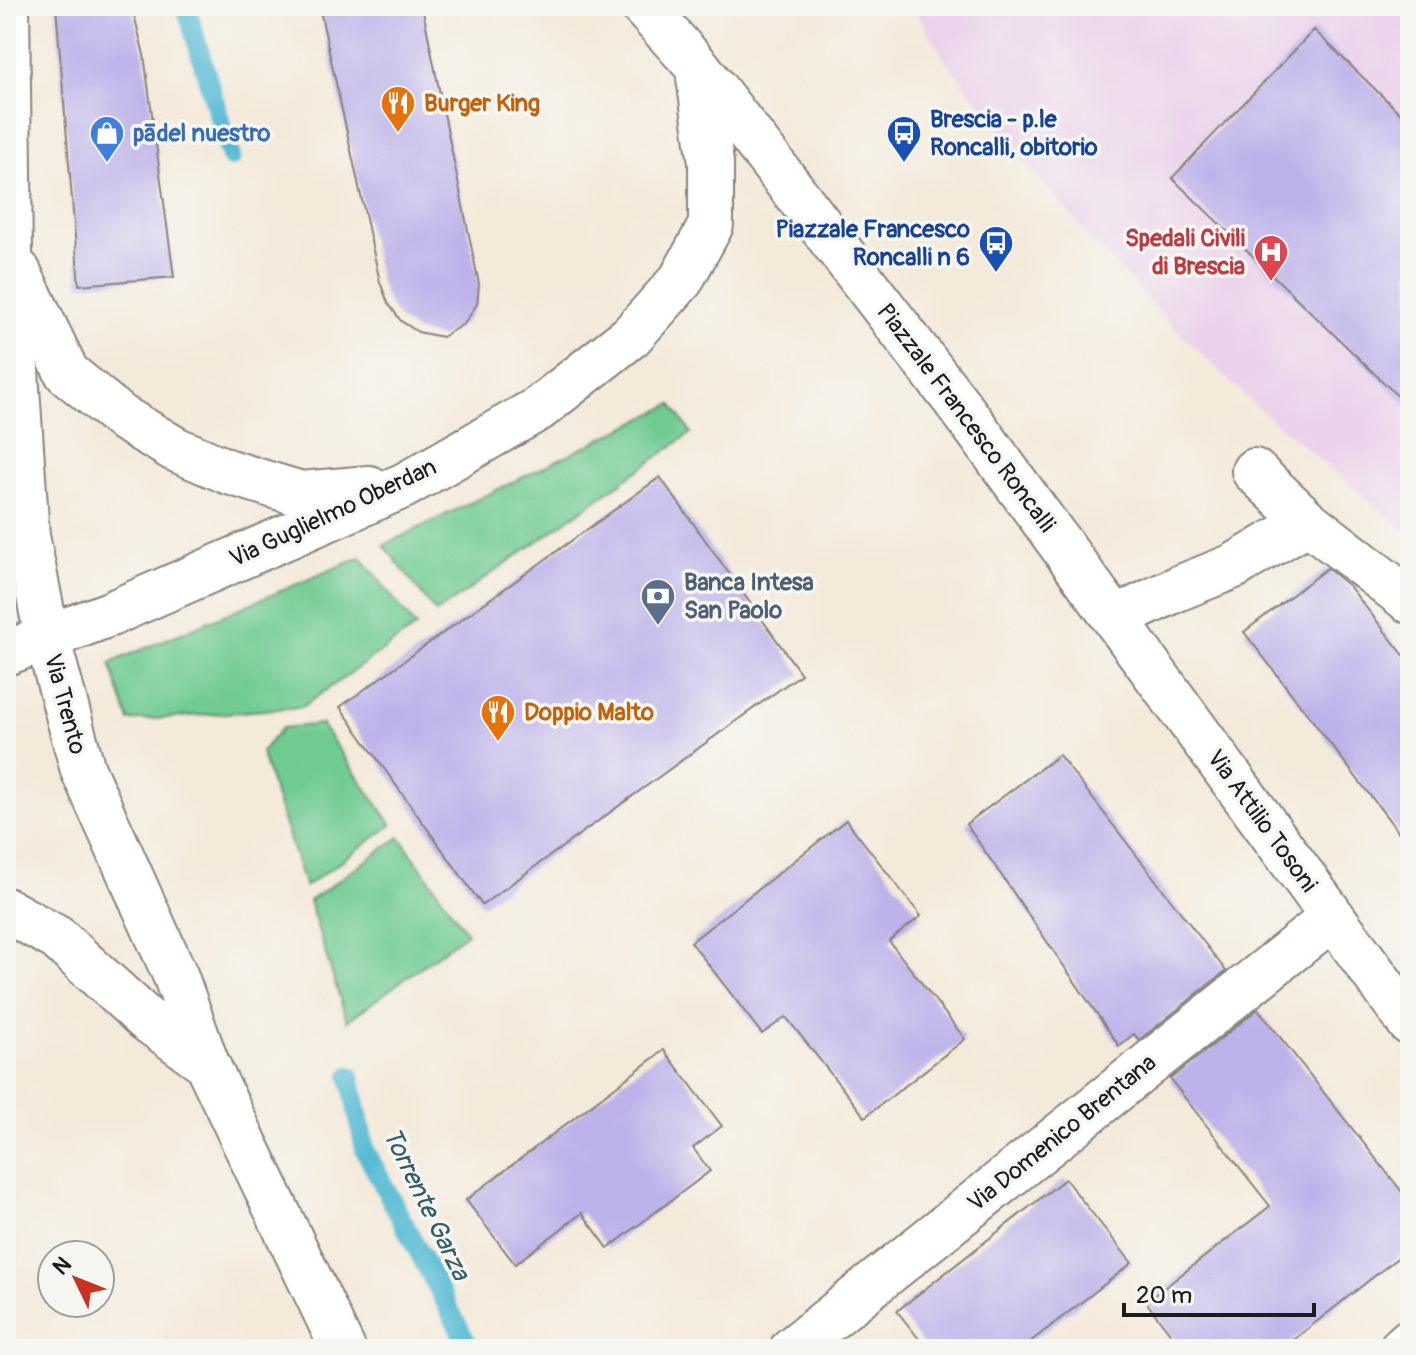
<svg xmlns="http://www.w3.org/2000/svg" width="1416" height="1355" font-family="Pangolin,sans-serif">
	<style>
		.built { fill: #ebd1eb }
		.green { fill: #70cb92; stroke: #467457; stroke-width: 2 }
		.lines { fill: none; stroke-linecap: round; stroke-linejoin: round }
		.stream { stroke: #56bbd4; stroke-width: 20 }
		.building { fill: #bdb3ea }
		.minor-casing { stroke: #88837b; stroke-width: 48 }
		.major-casing { stroke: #88837b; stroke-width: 48 }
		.minor { stroke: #fff; stroke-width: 44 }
		.major { stroke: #fff; stroke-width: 44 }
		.labels { text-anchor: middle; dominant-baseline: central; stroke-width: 7; stroke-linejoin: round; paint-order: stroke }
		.food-label { font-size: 24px; font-weight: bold; fill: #c56008; stroke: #f6f6f2; text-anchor: start }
		.transit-label { font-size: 24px; font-weight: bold; fill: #164399; stroke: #f6f6f2; text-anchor: start }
		.shop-label { font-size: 24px; font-weight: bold; fill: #366cbe; stroke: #f6f6f2; text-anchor: start }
		.health-label { font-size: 24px; font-weight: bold; fill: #be3a42; stroke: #f6f6f2; text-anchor: end }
		.street-label { font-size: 24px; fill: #1c1c1c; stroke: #f6f6f2 }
		.service-label { font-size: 24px; font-weight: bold; fill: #4e5e75; stroke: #f6f6f2; text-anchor: start }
		.water-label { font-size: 26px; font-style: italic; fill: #335c66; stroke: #f6f6f2 }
	</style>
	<rect width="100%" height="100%" fill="#f6f6f2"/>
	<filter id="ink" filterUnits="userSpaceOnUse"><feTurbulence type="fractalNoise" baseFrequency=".0125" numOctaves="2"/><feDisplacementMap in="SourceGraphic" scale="16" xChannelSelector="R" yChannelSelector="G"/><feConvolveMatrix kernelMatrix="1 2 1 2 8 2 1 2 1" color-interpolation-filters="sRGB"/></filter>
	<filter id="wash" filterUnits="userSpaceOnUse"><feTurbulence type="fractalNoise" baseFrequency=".006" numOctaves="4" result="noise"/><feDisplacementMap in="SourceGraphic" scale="32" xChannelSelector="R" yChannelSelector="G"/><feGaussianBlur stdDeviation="1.8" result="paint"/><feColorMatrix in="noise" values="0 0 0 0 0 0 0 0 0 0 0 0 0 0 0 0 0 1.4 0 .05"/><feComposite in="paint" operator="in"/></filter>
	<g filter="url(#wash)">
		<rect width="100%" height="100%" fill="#f4eada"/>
		<polygon class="built" points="912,6 1410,6 1410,535 1254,405 1175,328 1091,239 1029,166 947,62"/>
		<g class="green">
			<polygon points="672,404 691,433 436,613 384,545"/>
			<polygon points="361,557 416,627 302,707 129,721 110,663"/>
			<polygon points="321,724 392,825 305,887 261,752 282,728"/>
			<polygon points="400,837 467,933 347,1021 309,901"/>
		</g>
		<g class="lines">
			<g class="stream">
				<polyline points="186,6 231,157"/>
				<polyline points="350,1076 365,1150 470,1349"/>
			</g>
		</g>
		<g id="blocks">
			<g class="building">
				<polygon points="56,6 132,6 144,55 174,277 79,285"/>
				<polygon points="319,6 422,6 479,284 477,304 464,324 442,337 418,332 401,321 388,303 380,282"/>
				<polygon points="1314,30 1410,123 1410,408 1172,178"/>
				<polygon points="660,477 801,674 482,905 340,707"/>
				<polygon points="1327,568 1349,586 1410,663 1410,847 1244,632"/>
				<polygon points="1059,755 1226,971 1139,1040 1134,1034 1119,1046 966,824"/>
				<polygon points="846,820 921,916 889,941 965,1039 865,1117 786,1017 762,1034 691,942"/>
				<polygon points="1258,1009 1410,1202 1410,1248 1282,1349 1182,1349 1146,1302 1270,1206 1170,1079"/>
				<polygon points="664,1050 722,1126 693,1148 710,1171 608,1248 582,1213 515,1264 466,1200"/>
				<polygon points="1065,1179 1132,1263 1021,1349 927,1349 897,1311"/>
			</g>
		</g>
	</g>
	<g filter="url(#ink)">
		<use href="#blocks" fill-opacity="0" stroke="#88837b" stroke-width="2"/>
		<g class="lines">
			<g class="minor-casing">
				<g id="minor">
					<polyline points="1254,471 1308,522"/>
					<polyline points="1116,618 1179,588 1234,566 1308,522 1410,601"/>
					<polyline points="792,1349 1332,918"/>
					<polyline points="1401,1349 1410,1341"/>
				</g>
			</g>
			<g class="major-casing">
				<g id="major">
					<polyline points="7,6 10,255 17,388 27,536 47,637 83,770 176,977 206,1062 343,1349"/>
					<polyline points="643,6 698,67 961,408 1410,1023"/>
					<polyline points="18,271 67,373 121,417 175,449 229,472 301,494 369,488"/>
					<polyline points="6,653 110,614 405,485 538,409 631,336 681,280 711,225 711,163 698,70"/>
					<polyline points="6,910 57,938 146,1019 206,1062"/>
				</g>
			</g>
			<use href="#minor" class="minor"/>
			<use href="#major" class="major"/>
		</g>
	</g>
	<defs>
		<g id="restaurant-pin" transform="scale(1.8)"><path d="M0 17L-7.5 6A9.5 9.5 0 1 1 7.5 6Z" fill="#e8710a" stroke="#f6f6f2"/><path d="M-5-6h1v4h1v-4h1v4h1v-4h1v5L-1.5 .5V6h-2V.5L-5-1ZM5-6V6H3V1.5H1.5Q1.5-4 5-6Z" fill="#fff"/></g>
		<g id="shop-pin" transform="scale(1.8)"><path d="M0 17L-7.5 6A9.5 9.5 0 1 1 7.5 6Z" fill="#3f7fe0" stroke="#f6f6f2"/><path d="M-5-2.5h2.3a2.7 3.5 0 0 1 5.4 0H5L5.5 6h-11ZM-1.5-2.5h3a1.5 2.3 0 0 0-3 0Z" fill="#fff"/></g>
		<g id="bus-pin" transform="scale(1.8)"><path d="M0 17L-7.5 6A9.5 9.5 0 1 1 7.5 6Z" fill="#1a4fb4" stroke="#f6f6f2"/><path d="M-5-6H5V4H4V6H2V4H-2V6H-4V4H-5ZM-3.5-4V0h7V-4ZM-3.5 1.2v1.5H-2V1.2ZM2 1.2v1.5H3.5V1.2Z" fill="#fff"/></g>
		<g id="hospital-pin" transform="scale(1.8)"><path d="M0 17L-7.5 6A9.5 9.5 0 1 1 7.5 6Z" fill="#e0444e" stroke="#f6f6f2"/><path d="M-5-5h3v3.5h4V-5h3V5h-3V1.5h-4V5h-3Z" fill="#fff"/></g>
		<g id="bank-pin" transform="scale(1.8)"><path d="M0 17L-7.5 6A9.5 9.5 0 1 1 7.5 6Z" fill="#5c6f8a" stroke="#f6f6f2"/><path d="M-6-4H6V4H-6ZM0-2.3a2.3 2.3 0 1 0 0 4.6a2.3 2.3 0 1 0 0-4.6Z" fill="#fff"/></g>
	</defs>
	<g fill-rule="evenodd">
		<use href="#restaurant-pin" x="398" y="103"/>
		<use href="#shop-pin" x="107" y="133"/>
		<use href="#bus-pin" x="904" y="133"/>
		<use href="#bus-pin" x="996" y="243"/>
		<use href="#hospital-pin" x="1271" y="252"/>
		<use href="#bank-pin" x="658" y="596"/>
		<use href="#restaurant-pin" x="498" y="712"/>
	</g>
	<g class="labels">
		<g class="food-label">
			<text x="424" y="103">Burger King</text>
			<text x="524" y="712">Doppio Malto</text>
		</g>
		<g class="transit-label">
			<text x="930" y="119">Brescia - p.le<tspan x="930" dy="28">Roncalli, obitorio</tspan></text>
			<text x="970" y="229" text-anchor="end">Piazzale Francesco<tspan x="970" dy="28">Roncalli n 6</tspan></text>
		</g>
		<g class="shop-label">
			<text x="133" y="133">pādel nuestro</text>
		</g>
		<g class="health-label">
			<text x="1245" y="238">Spedali Civili<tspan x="1245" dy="28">di Brescia</tspan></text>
		</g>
		<g class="street-label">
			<text transform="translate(966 418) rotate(53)">Piazzale Francesco Roncalli</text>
			<text transform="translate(333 513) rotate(-25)">Via Guglielmo Oberdan</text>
			<text transform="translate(65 704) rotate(75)">Via Trento</text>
			<text transform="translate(1262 821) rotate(54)">Via Attilio Tosoni</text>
			<text transform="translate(1062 1133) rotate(-39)">Via Domenico Brentana</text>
		</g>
		<g class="service-label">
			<text x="684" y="582">Banca Intesa<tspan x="684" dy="28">San Paolo</tspan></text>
		</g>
		<g class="water-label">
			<text transform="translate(426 1204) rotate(64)">Torrente Garza</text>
		</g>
	</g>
	<rect width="1416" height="1355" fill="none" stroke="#f6f6f2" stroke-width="32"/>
	<g transform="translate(76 1279) rotate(313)"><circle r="38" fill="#f6f6f2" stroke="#9f9f9c" stroke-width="2"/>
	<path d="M0-6L14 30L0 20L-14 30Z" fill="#c8321e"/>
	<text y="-12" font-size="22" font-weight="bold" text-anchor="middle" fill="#1c1c1c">N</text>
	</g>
	<path d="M1124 1303v12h190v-12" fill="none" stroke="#1c1c1c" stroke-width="4"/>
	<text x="1136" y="1303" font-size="24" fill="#1c1c1c" stroke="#f6f6f2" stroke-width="6" paint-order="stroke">20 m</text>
</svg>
